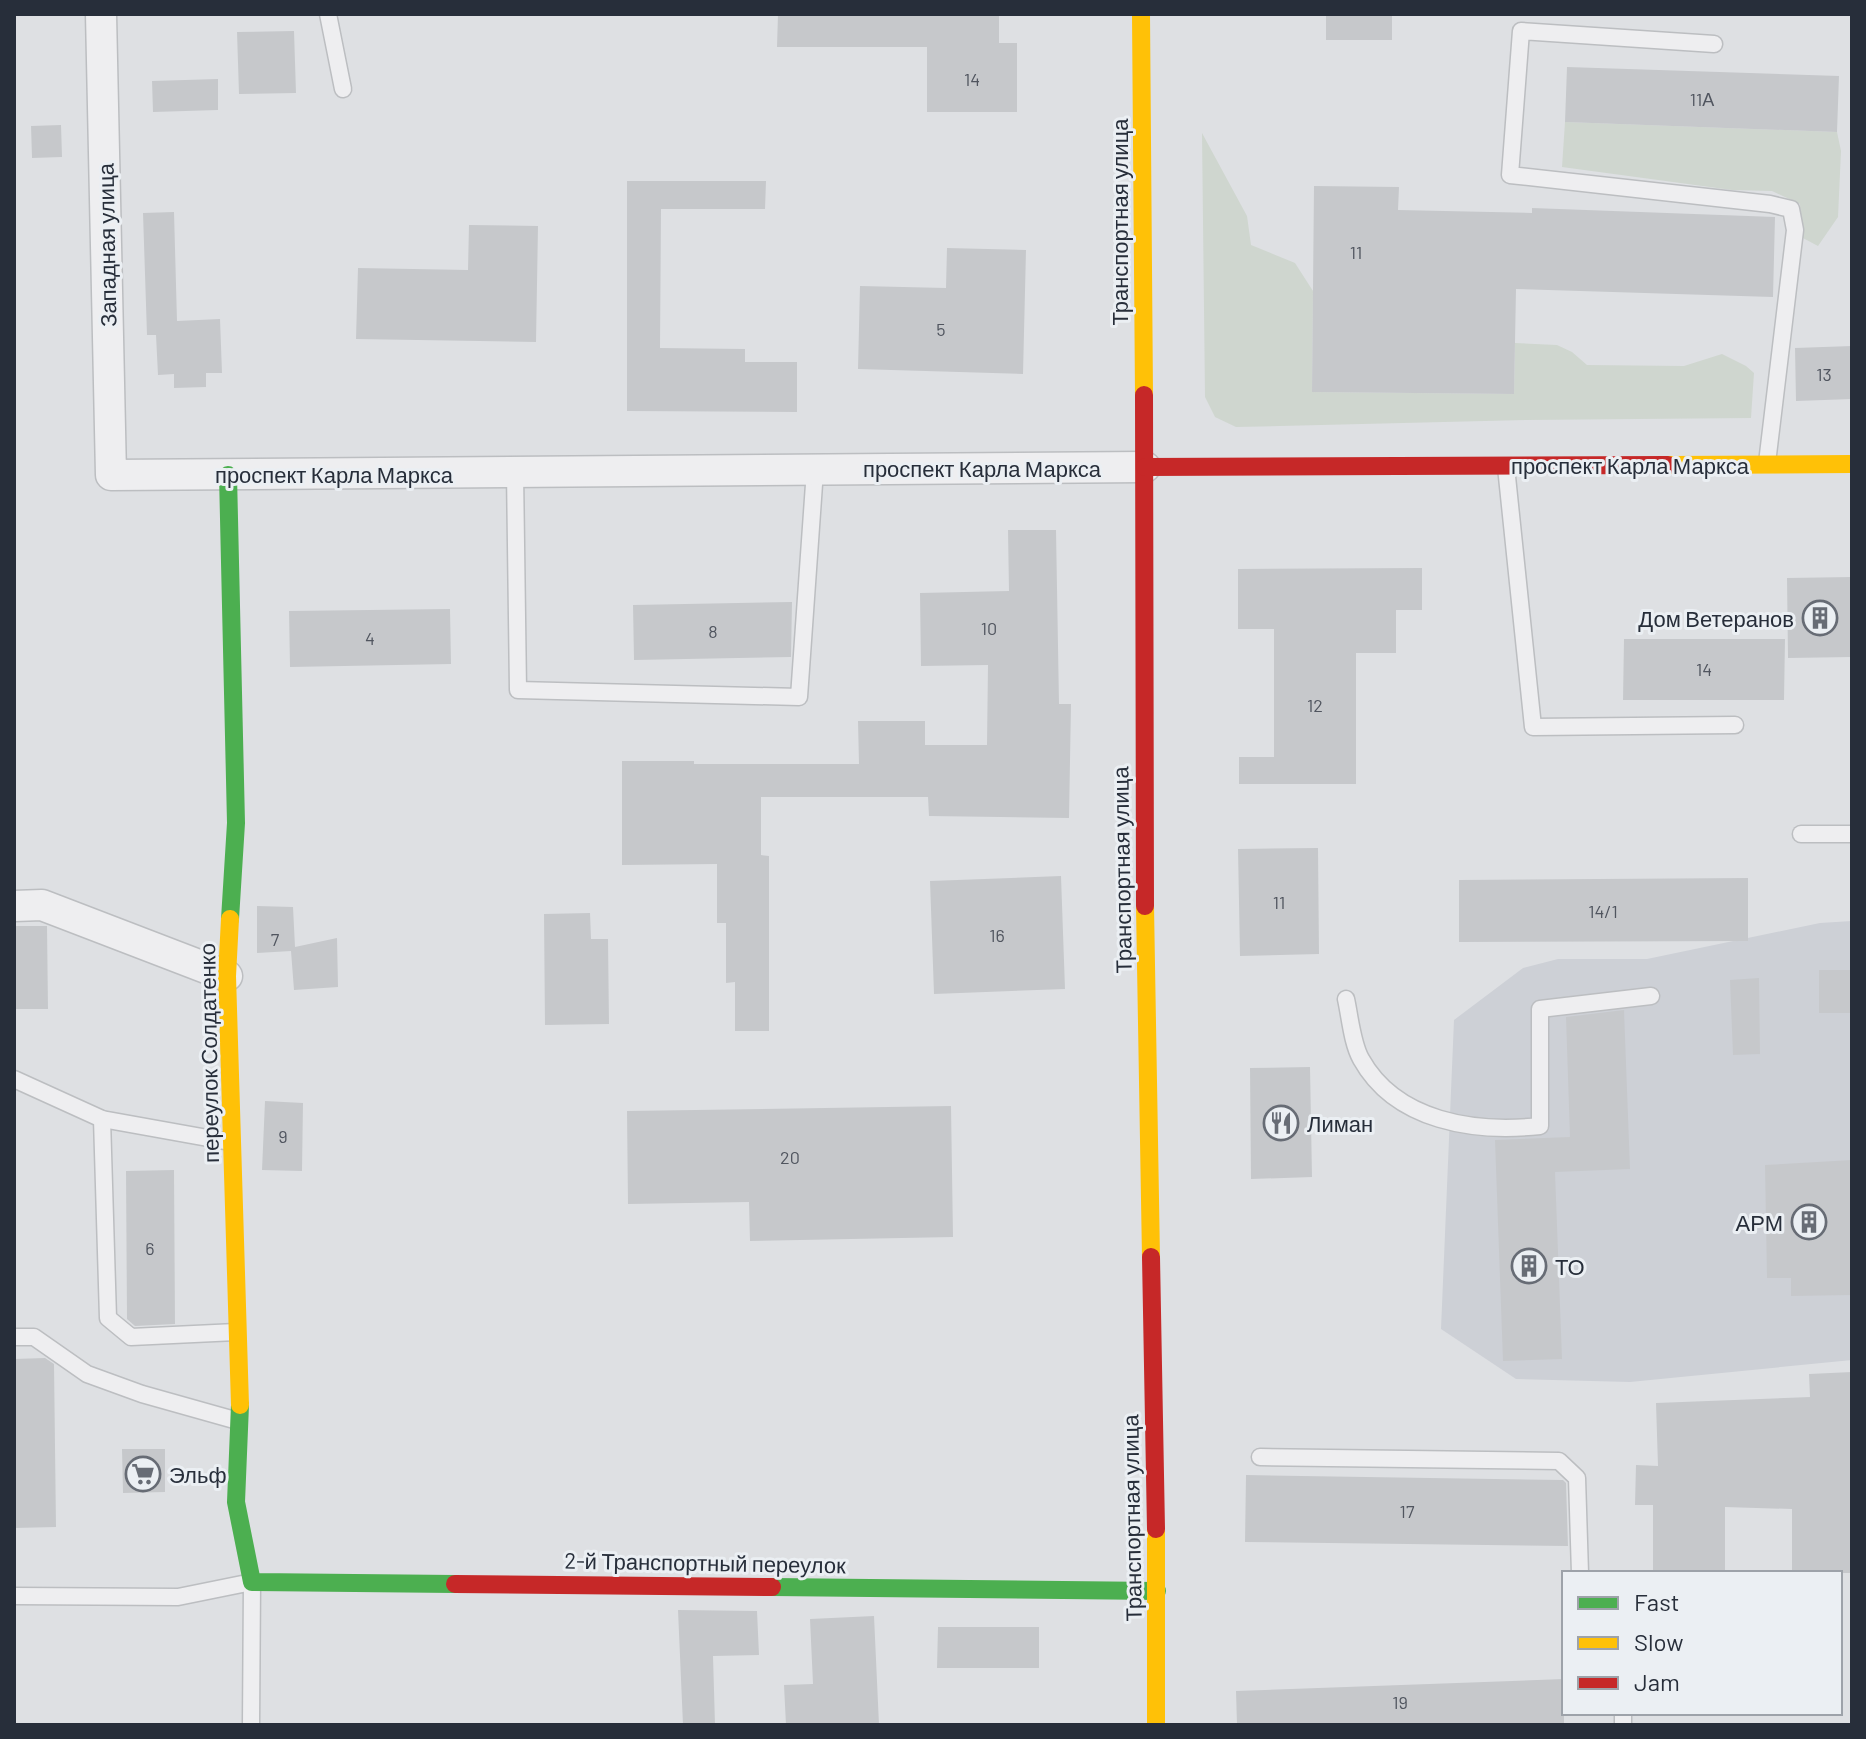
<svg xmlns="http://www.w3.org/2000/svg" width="1866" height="1739" font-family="Barlow,sans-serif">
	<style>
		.built { fill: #cdd0d6 }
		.green { fill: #cfd6cf }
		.building { fill: #c6c8cb }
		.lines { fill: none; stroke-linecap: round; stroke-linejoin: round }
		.lane-casing { stroke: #bcbec1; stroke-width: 19 }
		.street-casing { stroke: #bcbec1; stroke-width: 33 }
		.lane { stroke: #eeeef0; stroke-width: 16 }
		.street { stroke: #eeeef0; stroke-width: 30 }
		.fast { stroke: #4caf50; stroke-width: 18 }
		.slow { stroke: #ffc107; stroke-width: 18 }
		.jam { stroke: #c62828; stroke-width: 18 }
		.labels { text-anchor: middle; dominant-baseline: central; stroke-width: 6; stroke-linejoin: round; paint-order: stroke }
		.number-label { font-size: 18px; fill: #50555f }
		.street-label { font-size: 22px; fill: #272e3a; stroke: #ebeff3 }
		.poi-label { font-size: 22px; fill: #272e3a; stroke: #ebeff3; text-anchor: start }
	</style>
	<rect width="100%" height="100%" fill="#dee0e3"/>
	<polygon class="built" points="1852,921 1852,1360 1630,1382 1516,1379 1441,1329 1454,1020 1523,968 1558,959 1647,959 1820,923"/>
	<g class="green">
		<polygon points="1565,122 1837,132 1841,151 1838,217 1818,246 1801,237 1800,204 1772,191 1732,190 1562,167"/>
		<polygon points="1202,133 1247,216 1251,245 1295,263 1313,291 1312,392 1514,394 1515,343 1557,345 1572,352 1587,365 1684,366 1722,354 1746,366 1754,373 1751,418 1526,420 1236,427 1215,417 1205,397"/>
	</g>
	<g class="building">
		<polygon points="778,14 999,14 999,43 1017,43 1017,112 927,112 927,47 777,47"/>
		<rect x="1326" y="14" width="66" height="26"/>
		<polygon points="294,31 296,93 239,94 237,32"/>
		<polygon points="1567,67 1839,76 1837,132 1565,122"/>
		<polygon points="218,79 218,110 153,112 152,81"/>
		<polygon points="61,125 62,157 32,158 31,126"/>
		<polygon points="627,181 766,181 765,209 661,209 660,348 745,349 745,362 797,362 797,412 627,411"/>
		<polygon points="1314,186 1399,187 1398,210 1532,213 1532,208 1775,217 1773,297 1516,289 1514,394 1312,392"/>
		<polygon points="174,212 177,321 220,319 222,373 206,373 206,387 174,388 174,374 158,375 156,335 147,335 143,213"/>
		<polygon points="469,225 538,226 536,342 356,339 358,268 468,270"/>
		<polygon points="947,248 1026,250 1023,374 858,369 860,286 946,288"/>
		<polygon points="1852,346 1852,399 1796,401 1795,348"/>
		<polygon points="1008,530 1056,530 1059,704 1071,704 1069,818 929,816 928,797 761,797 761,855 769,856 769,1031 735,1031 735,982 726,983 726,923 717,923 717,864 622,865 622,761 694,761 694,764 859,764 858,721 925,721 925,745 987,745 988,665 921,666 920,593 1009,591"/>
		<polygon points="1422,568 1422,610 1396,610 1396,653 1356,653 1356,784 1239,784 1239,757 1274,757 1274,629 1238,629 1238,569"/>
		<polygon points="1852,577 1852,657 1788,658 1787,578"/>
		<polygon points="792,602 791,657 634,660 633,605"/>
		<polygon points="450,609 451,664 290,667 289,611"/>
		<polygon points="1624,639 1785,639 1784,700 1623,700"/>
		<polygon points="1318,848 1319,954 1240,956 1238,849"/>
		<polygon points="1061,876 1065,989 934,994 930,881"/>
		<polygon points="1748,878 1748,941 1459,942 1459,880"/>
		<polygon points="257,906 293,907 295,947 337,938 338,987 294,990 291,951 257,953"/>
		<polygon points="590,913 591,939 608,939 609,1024 545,1025 544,914"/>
		<polygon points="14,926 47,926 48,1009 14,1009"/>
		<rect x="1819" y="970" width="33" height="43"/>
		<polygon points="1759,978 1760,1054 1733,1055 1730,980"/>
		<polygon points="1624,1010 1630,1169 1555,1172 1562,1359 1503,1361 1495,1140 1570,1137 1566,1017"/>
		<polygon points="1310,1067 1312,1177 1251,1179 1250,1068"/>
		<polygon points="265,1101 303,1103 302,1171 262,1170"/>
		<polygon points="951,1106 953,1237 750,1241 749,1202 628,1204 627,1111"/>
		<polygon points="1852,1160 1852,1295 1791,1296 1791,1278 1767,1278 1765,1165"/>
		<polygon points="174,1170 175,1324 135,1326 127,1319 126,1171"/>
		<polygon points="45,1358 54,1364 56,1527 14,1528 14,1359"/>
		<polygon points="1852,1372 1852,1573 1792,1573 1792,1509 1725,1507 1725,1573 1653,1573 1653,1505 1635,1505 1636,1465 1658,1466 1656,1403 1810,1397 1809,1374"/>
		<polygon points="122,1449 165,1449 165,1492 123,1493"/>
		<polygon points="1246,1475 1563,1480 1566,1483 1568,1546 1245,1542"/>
		<polygon points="678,1610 757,1611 759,1655 713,1656 715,1725 683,1725"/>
		<polygon points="874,1616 879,1725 786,1725 784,1685 813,1684 810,1619"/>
		<polygon points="938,1627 1039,1627 1039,1668 937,1668"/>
		<polygon points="1564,1679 1564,1725 1237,1725 1236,1691"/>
	</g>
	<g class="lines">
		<g class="lane-casing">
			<g id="lane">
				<polyline points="328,14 343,89"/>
				<polyline points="1714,44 1521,31 1510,175 1770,204 1791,209 1795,230 1767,463"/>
				<polyline points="1506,467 1533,727 1735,725"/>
				<polyline points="515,472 518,690 799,697 815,470"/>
				<polyline points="1801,834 1852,834"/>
				<path d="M1346,999C1350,1017 1352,1043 1361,1059C1396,1122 1475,1133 1540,1126V1009L1651,996"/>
				<polyline points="14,1079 102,1119 230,1142"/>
				<polyline points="102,1119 108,1318 131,1337 236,1332"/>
				<polyline points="14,1337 34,1337 87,1374 142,1394 238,1421"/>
				<polyline points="1260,1457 1559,1461 1577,1478 1580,1573"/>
				<polyline points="14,1596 178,1597 252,1582 251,1725"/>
				<polyline points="1623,1725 1623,1713"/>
			</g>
		</g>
		<g class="street-casing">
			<g id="street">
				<polyline points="101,14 111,475 1145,467"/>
				<polyline points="14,906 42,905 227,976"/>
			</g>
		</g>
		<use href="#lane" class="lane"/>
		<use href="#street" class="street"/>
		<g class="fast">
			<polyline points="228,475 236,823 230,919"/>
			<polyline points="240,1405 236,1502 252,1582 455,1584"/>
			<polyline points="772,1587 1157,1591"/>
		</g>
		<g class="slow">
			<polyline points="1141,14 1144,395"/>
			<polyline points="1668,465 1852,464"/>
			<polyline points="1145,906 1151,1257"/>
			<polyline points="230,919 227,976 240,1405"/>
			<polyline points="1156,1529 1156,1725"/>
		</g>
		<g class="jam">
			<polyline points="1144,395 1145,906"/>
			<polyline points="1145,467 1668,465"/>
			<polyline points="1151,1257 1156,1529"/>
			<polyline points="455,1584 772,1587"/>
		</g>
	</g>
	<defs>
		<g id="building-ring" transform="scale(1.8)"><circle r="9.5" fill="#ebeff3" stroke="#676c75" stroke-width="1.5"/><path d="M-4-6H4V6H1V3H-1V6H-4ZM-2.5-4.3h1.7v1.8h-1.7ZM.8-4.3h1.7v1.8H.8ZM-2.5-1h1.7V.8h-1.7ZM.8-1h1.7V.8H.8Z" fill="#676c75"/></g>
		<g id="restaurant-ring" transform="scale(1.8)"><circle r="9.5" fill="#ebeff3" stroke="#676c75" stroke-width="1.5"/><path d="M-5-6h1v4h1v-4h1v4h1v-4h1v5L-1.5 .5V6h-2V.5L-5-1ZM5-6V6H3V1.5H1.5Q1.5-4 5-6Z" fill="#676c75"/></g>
		<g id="supermarket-ring" transform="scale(1.8)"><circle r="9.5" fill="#ebeff3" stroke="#676c75" stroke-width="1.5"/><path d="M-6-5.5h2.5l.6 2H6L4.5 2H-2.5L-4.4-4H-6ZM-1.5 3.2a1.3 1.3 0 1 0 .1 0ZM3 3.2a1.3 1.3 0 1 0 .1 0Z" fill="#676c75"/></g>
	</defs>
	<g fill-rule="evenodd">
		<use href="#building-ring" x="1820" y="618"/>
		<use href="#restaurant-ring" x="1281" y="1123"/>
		<use href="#building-ring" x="1809" y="1222"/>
		<use href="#building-ring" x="1529" y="1266"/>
		<use href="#supermarket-ring" x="143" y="1474"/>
	</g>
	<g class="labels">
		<g class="number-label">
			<text x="972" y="79">14</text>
			<text x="1702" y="99">11А</text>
			<text x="1356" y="252">11</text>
			<text x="941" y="329">5</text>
			<text x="1824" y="374">13</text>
			<text x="989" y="628">10</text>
			<text x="713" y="631">8</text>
			<text x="370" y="638">4</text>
			<text x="1704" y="669">14</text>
			<text x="1315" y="705">12</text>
			<text x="1279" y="902">11</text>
			<text x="1603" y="911">14/1</text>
			<text x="997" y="935">16</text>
			<text x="275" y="939">7</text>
			<text x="283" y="1136">9</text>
			<text x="790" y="1157">20</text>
			<text x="150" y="1248">6</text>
			<text x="1407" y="1511">17</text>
			<text x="1400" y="1702">19</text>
		</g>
		<g class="street-label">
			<text transform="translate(1119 222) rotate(-90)">Транспортная улица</text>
			<text transform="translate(106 245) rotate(-91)">Западная улица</text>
			<text x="1630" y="465">проспект Карла Маркса</text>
			<text x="982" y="468">проспект Карла Маркса</text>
			<text x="334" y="474">проспект Карла Маркса</text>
			<text transform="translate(1121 870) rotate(-91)">Транспортная улица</text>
			<text transform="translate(208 1053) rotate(-91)">переулок Солдатенко</text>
			<text transform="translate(1131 1518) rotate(-91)">Транспортная улица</text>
			<text transform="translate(705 1562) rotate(1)">2-й Транспортный переулок</text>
		</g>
		<g class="poi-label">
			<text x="1794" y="618" text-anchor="end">Дом Ветеранов</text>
			<text x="1307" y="1123">Лиман</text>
			<text x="1783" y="1222" text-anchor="end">АРМ</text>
			<text x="1555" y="1266">ТО</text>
			<text x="169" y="1474">Эльф</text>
		</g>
	</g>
	<rect width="1866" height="1739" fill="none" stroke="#272e3a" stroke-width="32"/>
	<rect x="1562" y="1571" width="280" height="144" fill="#ebeff3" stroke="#9da2a9" stroke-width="2"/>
	<rect x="1578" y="1597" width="40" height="12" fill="#4caf50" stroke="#9da2a9" stroke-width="2"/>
	<text x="1634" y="1611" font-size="24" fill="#272e3a">Fast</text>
	<rect x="1578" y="1637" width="40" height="12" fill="#ffc107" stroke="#9da2a9" stroke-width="2"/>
	<text x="1634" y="1651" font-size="24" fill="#272e3a">Slow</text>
	<rect x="1578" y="1677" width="40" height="12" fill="#c62828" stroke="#9da2a9" stroke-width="2"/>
	<text x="1634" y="1691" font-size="24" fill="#272e3a">Jam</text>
</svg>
